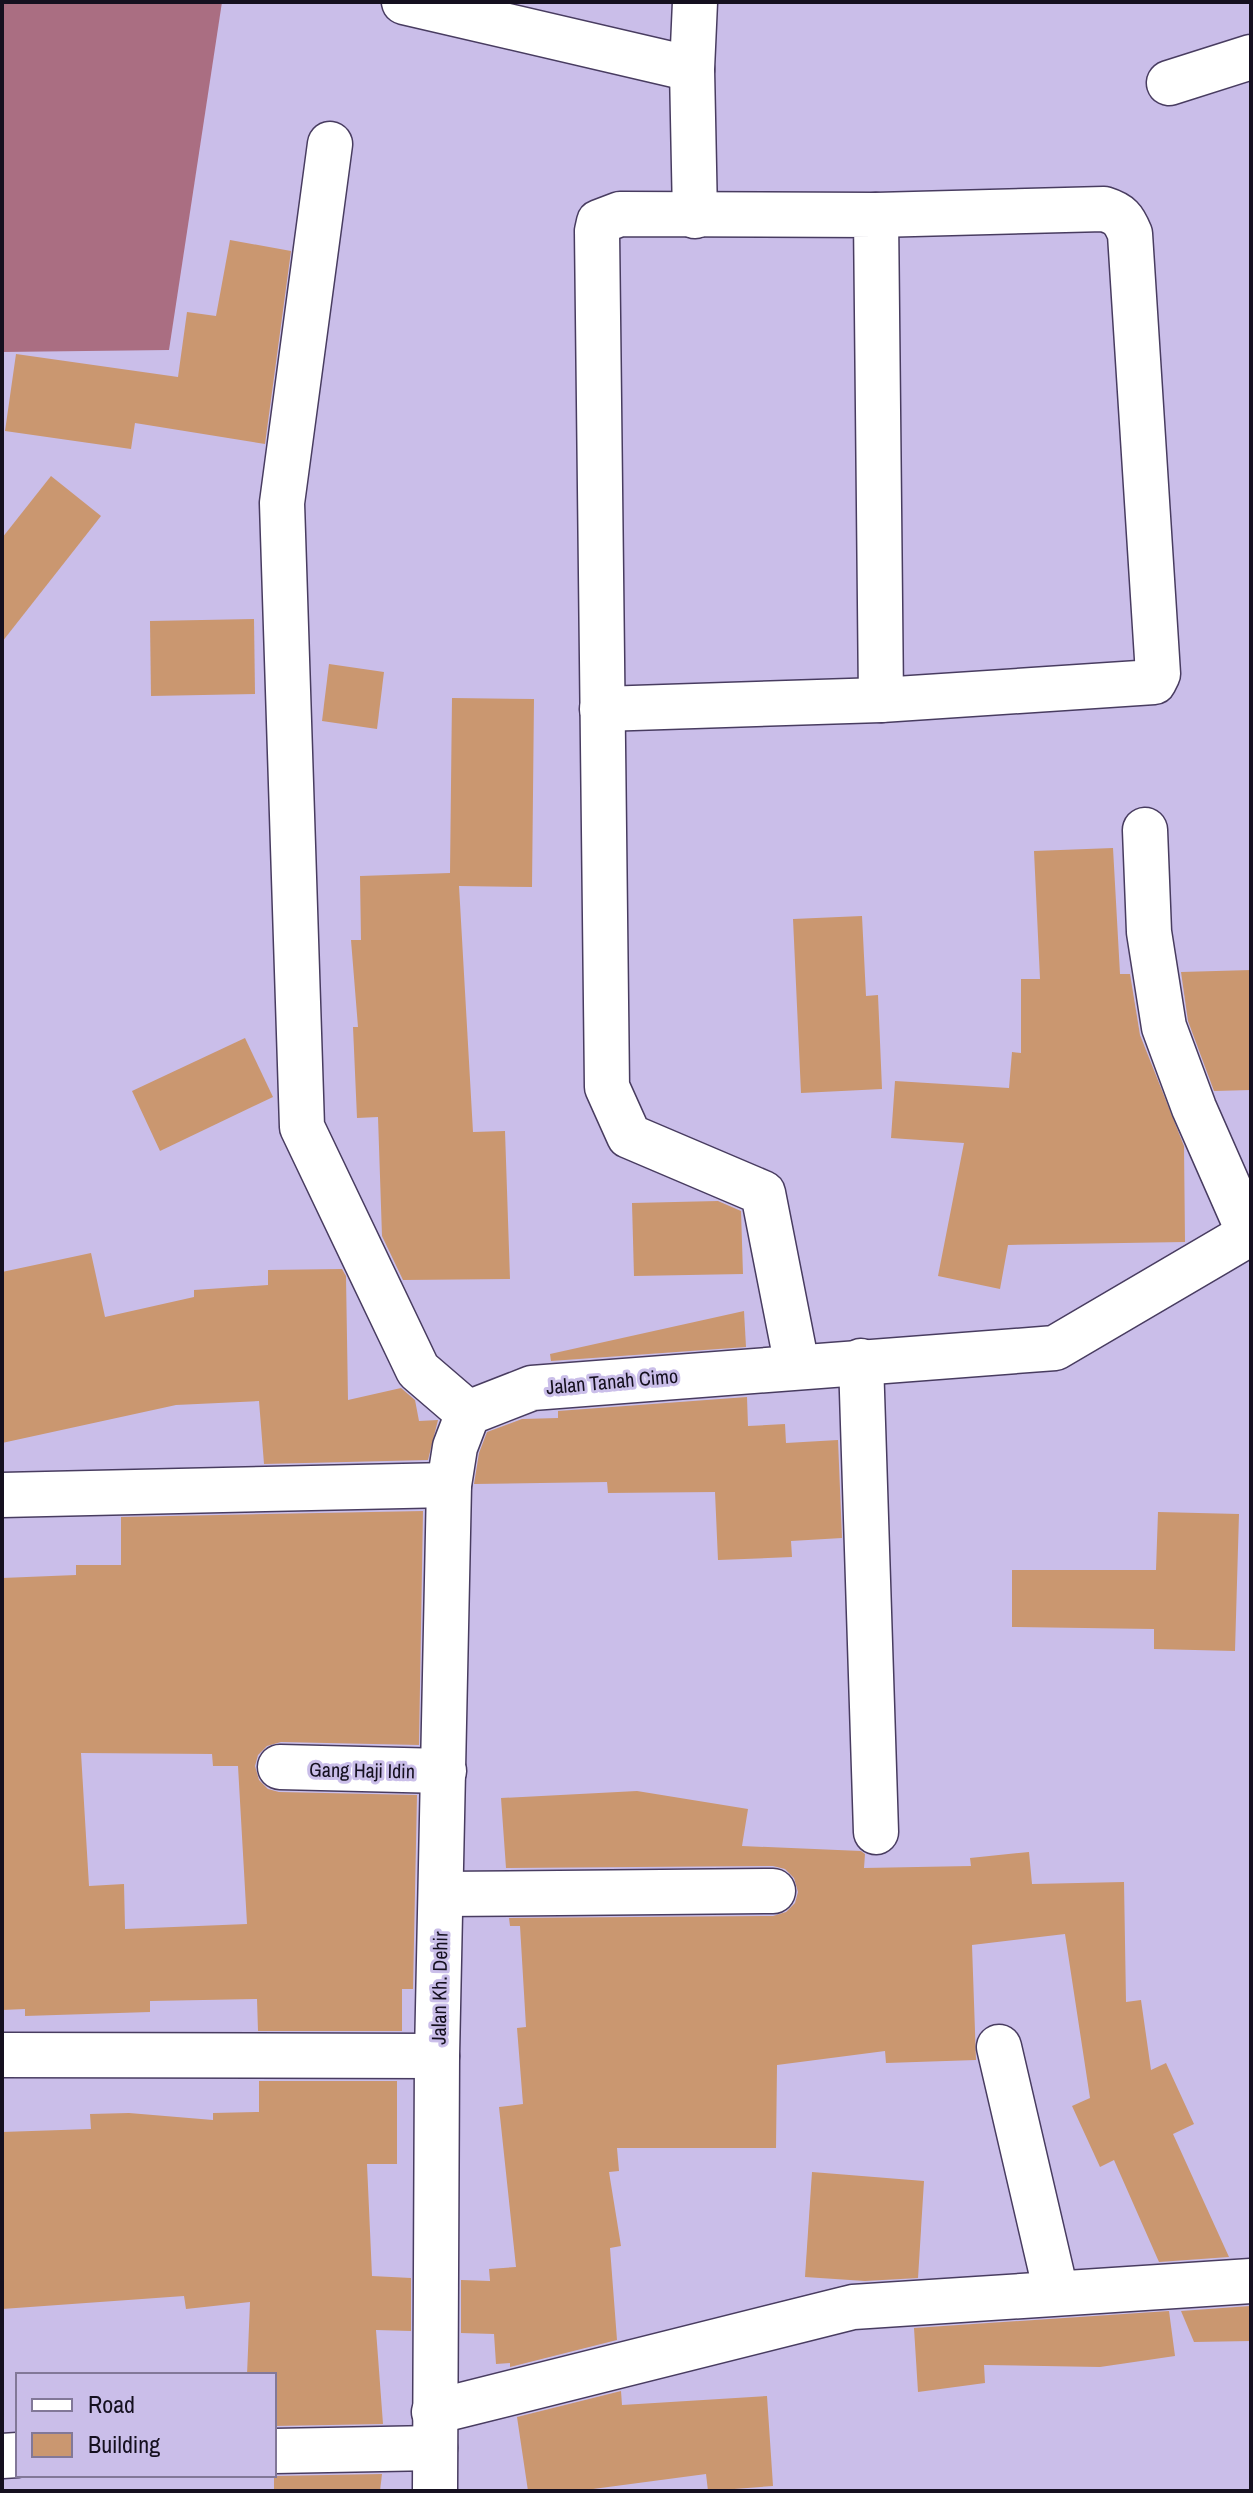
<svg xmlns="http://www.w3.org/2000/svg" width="1253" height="2493" font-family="'Archivo Narrow',sans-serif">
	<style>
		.forest { fill: #aa6e82 }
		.building { fill: #ca9770; fill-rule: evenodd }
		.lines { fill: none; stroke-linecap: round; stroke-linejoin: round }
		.minor-casing { stroke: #483c60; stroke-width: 47 }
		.minor { stroke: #fff; stroke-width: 44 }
		.labels { text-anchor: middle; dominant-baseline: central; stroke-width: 6; stroke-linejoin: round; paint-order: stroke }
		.street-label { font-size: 20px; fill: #15101f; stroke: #cabee9 }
	</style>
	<rect width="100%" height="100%" fill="#cabee9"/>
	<polygon class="forest" points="2,2 222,2 169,350 2,352"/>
	<g class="building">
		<polygon points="230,240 291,251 265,444 135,423 131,449 5,431 16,354 178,377 187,312 216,316"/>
		<polygon points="51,476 101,516 2,642 2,538"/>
		<polygon points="254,619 255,694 151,696 150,621"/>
		<polygon points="329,664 384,672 377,729 322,721"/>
		<polygon points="452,698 534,699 532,887 459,886 473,1132 505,1131 510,1279 403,1280 382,1236 378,1117 357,1118 353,1027 358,1027 351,940 361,940 360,876 450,873"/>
		<polygon points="1113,848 1120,974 1130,974 1140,1035 1184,1146 1185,1242 1008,1245 1000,1289 938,1276 964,1143 891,1138 895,1081 1009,1088 1012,1052 1021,1053 1021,979 1040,979 1034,851"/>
		<polygon points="862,916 866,996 878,995 882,1089 801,1093 793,919"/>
		<polygon points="1251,970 1251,1090 1214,1091 1188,1021 1181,972"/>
		<polygon points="245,1038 273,1097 160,1151 132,1091"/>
		<polygon points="718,1201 741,1211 743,1274 634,1276 632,1203"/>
		<polygon points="91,1253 105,1317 194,1297 194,1290 268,1285 268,1270 342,1269 346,1276 348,1400 401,1388 415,1400 419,1421 438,1420 428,1460 264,1464 259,1401 176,1405 2,1443 2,1272"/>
		<polygon points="744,1311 746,1347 551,1361 550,1354"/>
		<polygon points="747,1397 748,1426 785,1424 786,1443 838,1440 842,1538 791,1541 792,1557 718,1560 715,1492 608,1493 607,1482 474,1484 479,1453 487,1432 522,1419 558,1418 558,1411"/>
		<path d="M423,1511L419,1745L281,1742L267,1746L258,1755L255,1766L259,1780L268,1789L279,1792L417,1795L413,1989H402V2031H258L257,1999L150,2001V2012L25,2016V2009L2,2010V1578L76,1575V1565H121V1517ZM81,1753L212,1754L213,1766H238L247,1924L125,1929L124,1884L89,1886Z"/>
		<polygon points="1158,1512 1239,1514 1235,1651 1154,1649 1154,1629 1012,1627 1012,1570 1156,1570"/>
		<polygon points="637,1791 748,1809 742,1846 861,1851 865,1854 864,1868 971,1866 970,1858 1029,1852 1032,1884 1124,1882 1126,2002 1141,2000 1151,2070 1166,2063 1194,2124 1173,2134 1229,2257 1159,2262 1114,2160 1100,2167 1072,2106 1090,2098 1065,1934 972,1945 976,2060 886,2063 885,2051 777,2065 776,2148 617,2148 619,2171 609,2172 621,2246 610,2248 617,2340 510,2367 510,2363 496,2364 494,2334 461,2333 461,2280 490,2281 489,2269 516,2267 499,2107 523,2104 517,2028 526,2027 520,1926 510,1926 509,1918 773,1916 786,1912 795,1903 798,1892 794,1878 785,1869 773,1866 506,1868 501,1798"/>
		<polygon points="259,2081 397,2081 397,2164 367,2164 372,2276 411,2278 411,2331 376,2330 383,2424 274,2426 274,2375 247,2375 250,2302 186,2309 184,2296 2,2309 2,2132 91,2129 90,2114 129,2113 213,2120 213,2113 259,2112"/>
		<polygon points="812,2172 924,2181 918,2278 865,2281 805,2277"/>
		<polygon points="1250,2306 1251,2341 1194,2342 1181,2311"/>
		<polygon points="1169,2311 1175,2356 1100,2367 984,2365 985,2383 918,2392 914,2328"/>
		<polygon points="621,2391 622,2405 767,2396 773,2486 708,2491 706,2474 578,2491 528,2491 517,2417"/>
		<polygon points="382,2474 380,2491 274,2491 274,2476"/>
	</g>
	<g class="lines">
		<g class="minor-casing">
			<g id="minor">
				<polyline points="404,2 692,69"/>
				<polyline points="1169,83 1251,57"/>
				<polyline points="330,144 282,503 302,1127 418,1370 468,1413"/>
				<polyline points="695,216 692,69 695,2"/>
				<path d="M602,709L881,700L1154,682L1158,674L1130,234C1124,219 1120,214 1104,209L876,215"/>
				<polyline points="1145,830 1149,932 1164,1027 1194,1108 1249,1233"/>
				<polyline points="861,1361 876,1832"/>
				<polyline points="797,1366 763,1193 629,1136 607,1087 597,231 599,222 620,214 876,215 881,700"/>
				<polyline points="2,1495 449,1485"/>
				<polyline points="280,1767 444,1771"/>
				<polyline points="441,1894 773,1891"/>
				<polyline points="999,2047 1056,2292"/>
				<polyline points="2,2055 437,2056"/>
				<polyline points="434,2412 853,2307 1251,2281"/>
				<polyline points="274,2451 435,2448"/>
				<polyline points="2,2456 18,2455"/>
				<polyline points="435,2491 437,2056 449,1485 455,1447 468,1413 532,1388 1055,1348 1251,1233"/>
			</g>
		</g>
		<use href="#minor" class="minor"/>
	</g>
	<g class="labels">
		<g class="street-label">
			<text transform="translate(612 1381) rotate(-5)">Jalan Tanah Cimo</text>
			<text transform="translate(362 1770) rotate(1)">Gang Haji Idin</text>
			<text transform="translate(439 1988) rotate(-89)">Jalan Kh. Dehir</text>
		</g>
	</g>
	<rect width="1253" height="2493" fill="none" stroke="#15101f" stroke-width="8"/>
	<rect x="16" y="2373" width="260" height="104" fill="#cabee9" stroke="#827898" stroke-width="2"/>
	<rect x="32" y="2399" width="40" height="12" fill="#ffffff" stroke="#827898" stroke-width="2"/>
	<text x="88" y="2413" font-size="24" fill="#15101f">Road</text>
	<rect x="32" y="2433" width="40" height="24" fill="#ca9770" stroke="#827898" stroke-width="2"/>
	<text x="88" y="2453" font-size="24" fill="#15101f">Building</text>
</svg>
